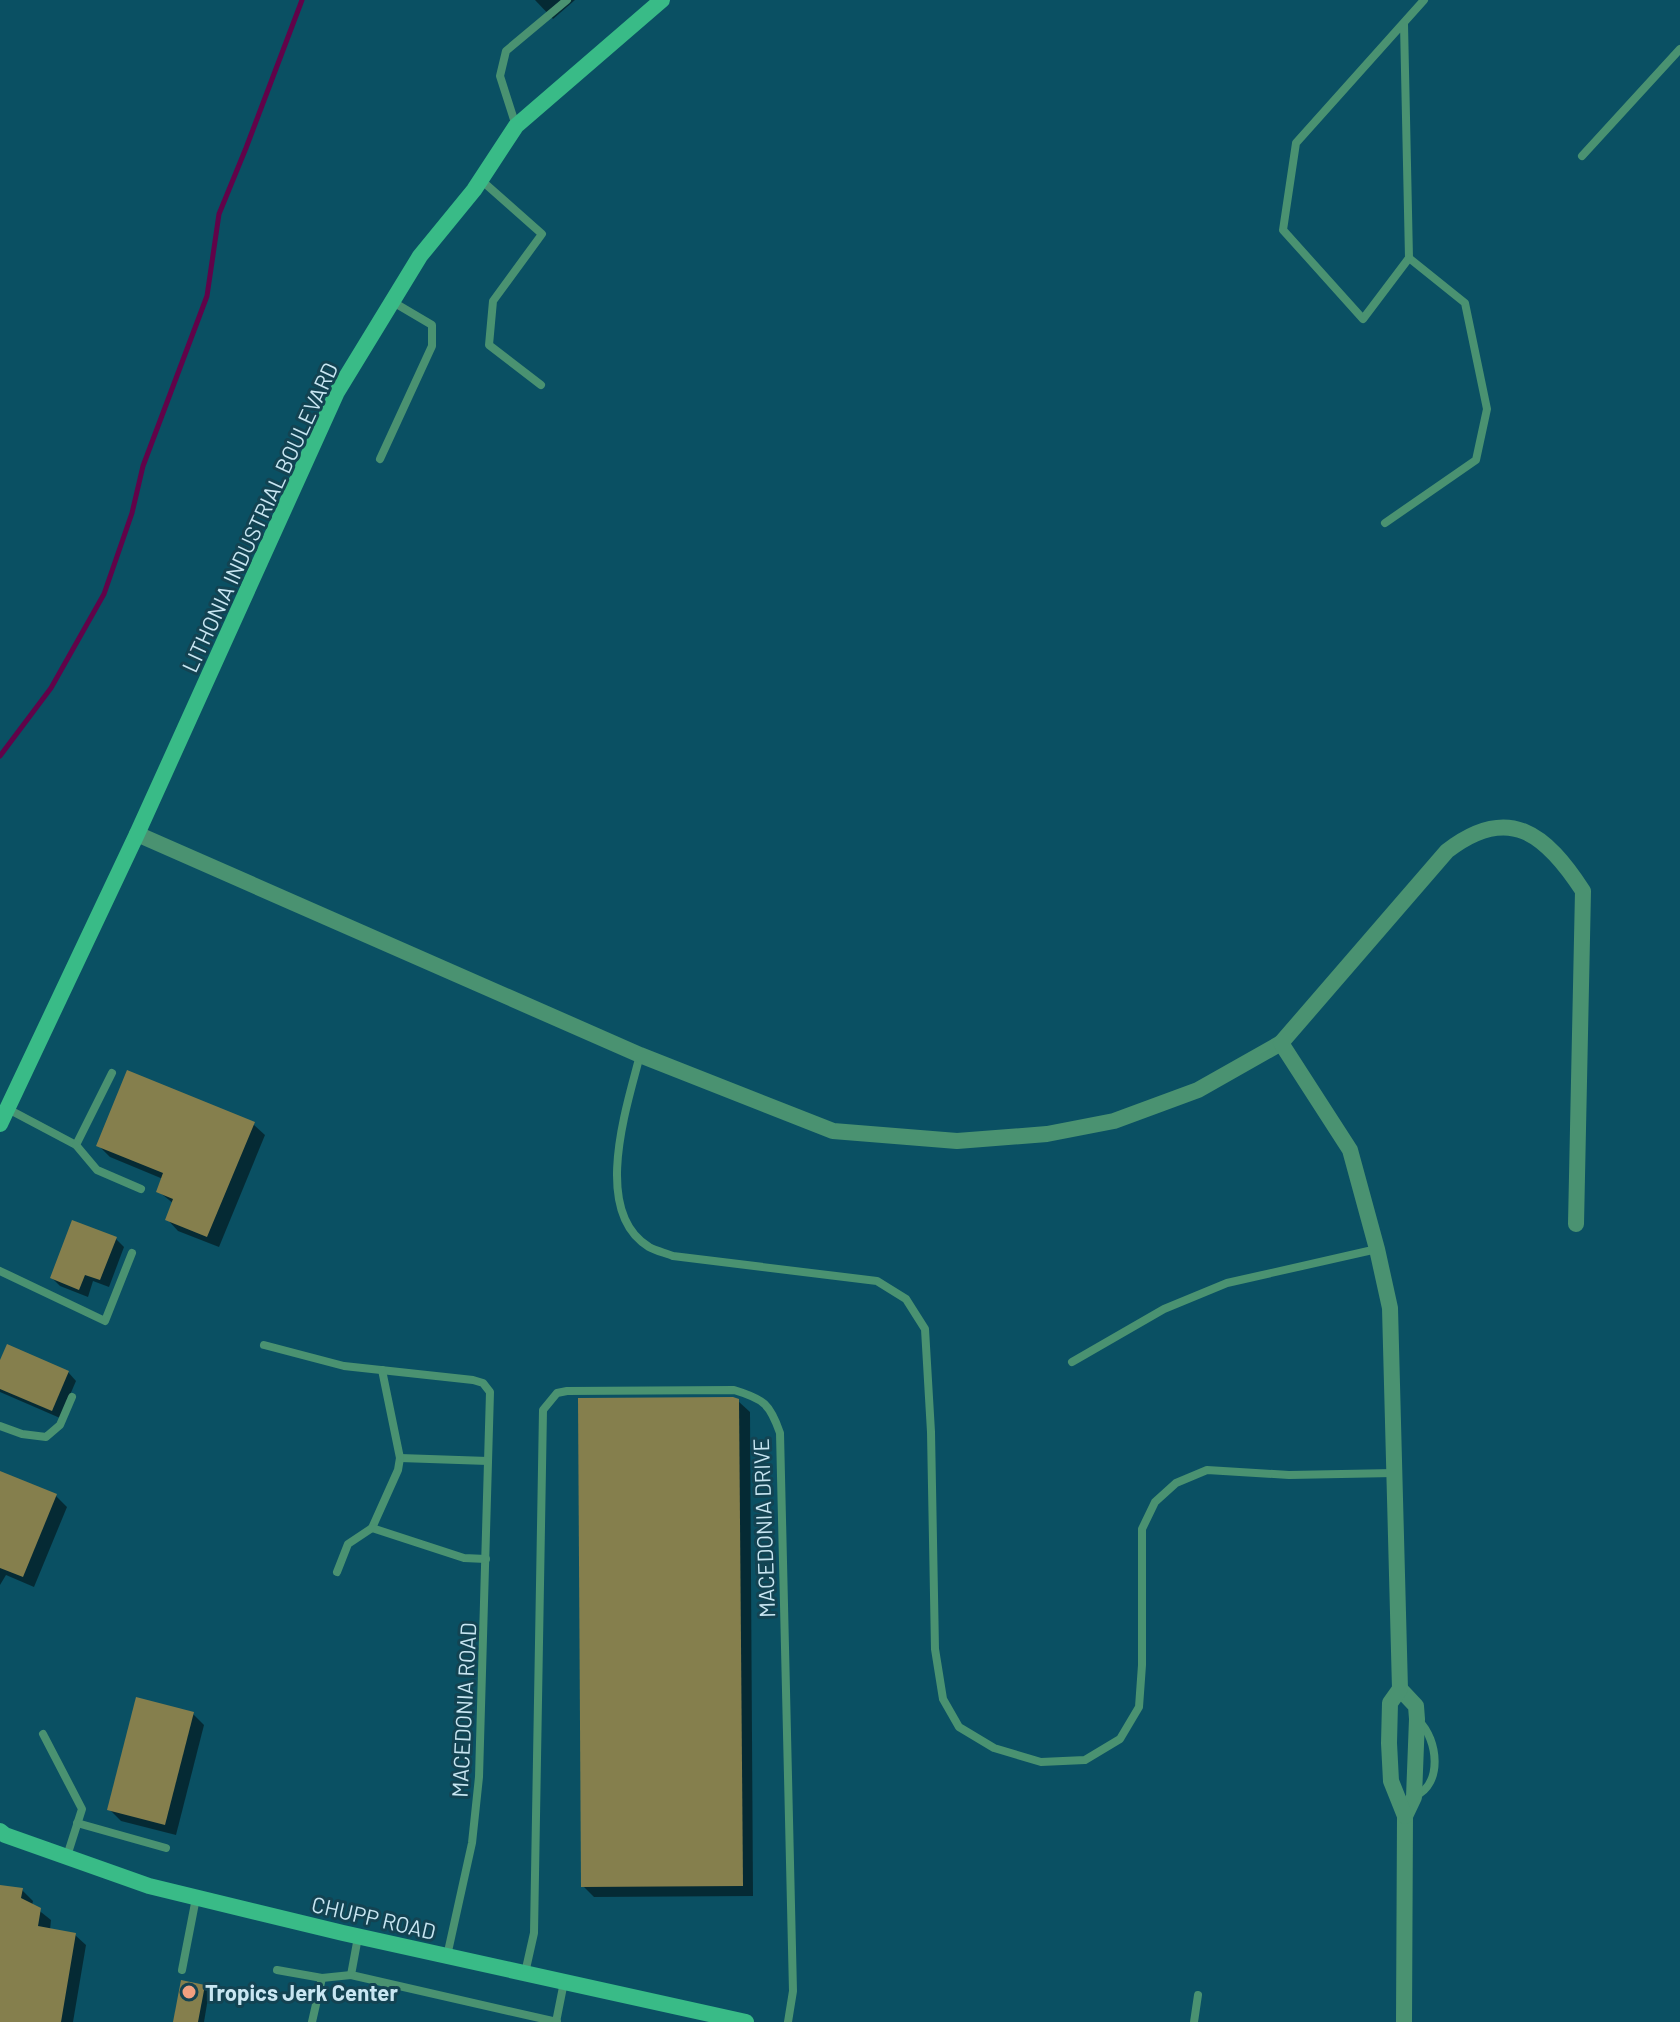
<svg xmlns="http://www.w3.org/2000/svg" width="1680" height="2022" font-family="Barlow,sans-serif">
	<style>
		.shadow { fill: #0007 }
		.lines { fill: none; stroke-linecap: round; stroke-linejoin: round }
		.stream { stroke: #610349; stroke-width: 5 }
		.building { fill: #857f4d }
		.lane { stroke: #4a9271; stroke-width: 8 }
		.street { stroke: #4a9271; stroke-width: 16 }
		.secondary { stroke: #39bb87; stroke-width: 16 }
		.poi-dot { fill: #f2a080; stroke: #134352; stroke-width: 3 }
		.labels { text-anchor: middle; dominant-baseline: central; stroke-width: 6; stroke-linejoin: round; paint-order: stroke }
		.street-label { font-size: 22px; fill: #c8e6f2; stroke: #134352 }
		.poi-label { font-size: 22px; font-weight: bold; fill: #c8e6f2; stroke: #134352; text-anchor: start }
	</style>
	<rect width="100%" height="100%" fill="#0a5063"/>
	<g class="shadow">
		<polygon points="535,0 575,0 553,19"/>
		<polygon points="253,1124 265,1135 219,1247 178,1231 167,1219 174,1204 158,1191 163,1179 110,1157 99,1146"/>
		<polygon points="116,1239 124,1247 109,1287 93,1281 88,1297 60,1286 52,1278"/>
		<polygon points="0,1365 68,1372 76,1381 60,1418 0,1392"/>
		<polygon points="738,1401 750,1412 753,1896 594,1897 583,1886"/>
		<polygon points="0,1473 56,1496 67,1507 34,1587 6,1575 0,1585"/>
		<polygon points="193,1714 204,1725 176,1835 121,1821 110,1810"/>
		<polygon points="0,1887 22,1890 33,1901 32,1905 51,1920 50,1930 75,1935 86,1945 73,2022 0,2022"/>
		<polygon points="204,1987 209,1992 204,2022 175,2022"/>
	</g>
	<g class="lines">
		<polyline class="stream" points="0,756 51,688 104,594 132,513 143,466 207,296 219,214 246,148 302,0"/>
	</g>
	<g class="building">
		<polygon points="127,1070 255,1122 207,1237 165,1220 173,1199 156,1192 163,1173 96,1146"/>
		<polygon points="72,1220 117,1237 100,1280 85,1275 79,1290 50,1278"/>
		<polygon points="7,1344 69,1371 52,1411 0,1389 0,1360"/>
		<polygon points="733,1397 739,1399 743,1886 581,1887 578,1398"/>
		<polygon points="0,1471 57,1494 23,1577 0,1568"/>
		<polygon points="136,1697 194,1712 165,1825 107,1810"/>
		<polygon points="0,1885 23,1888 21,1898 41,1908 38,1926 76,1933 61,2022 0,2022"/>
		<polygon points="181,1980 205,1985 198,2022 173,2022"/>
	</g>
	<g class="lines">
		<g class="lane">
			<polyline points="1404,24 1409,258 1363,319 1283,230 1296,143 1424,0"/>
			<polyline points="516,126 500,76 506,51 567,0"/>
			<polyline points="1582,156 1680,49"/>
			<polyline points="481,180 542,234 493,301 489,345 541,385"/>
			<polyline points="380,459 432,346 432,325 393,302"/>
			<polyline points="1385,523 1476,460 1487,409 1465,303 1409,258"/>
			<path d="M640,1055C627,1106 591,1212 649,1247C656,1251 666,1253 673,1256L877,1281L906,1299L925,1329L931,1432L935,1649L943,1699L959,1727L994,1748L1041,1762L1085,1760L1120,1739L1139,1707L1142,1665V1529L1155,1502L1176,1483L1207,1470L1289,1475L1394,1473"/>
			<polyline points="8,1109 76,1145 112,1073"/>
			<polyline points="76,1145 97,1170 141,1189"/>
			<polyline points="0,1271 105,1321 132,1253"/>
			<polyline points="264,1345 344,1366 473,1380 483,1383 490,1392 479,1777 472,1843 447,1956"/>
			<polyline points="1072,1362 1164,1309 1227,1283 1377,1249"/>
			<polyline points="0,1426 22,1434 46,1437 60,1425 72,1397"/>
			<polyline points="400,1458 488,1461"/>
			<polyline points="372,1528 398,1470 400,1458 382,1370"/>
			<polyline points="337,1572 348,1544 372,1528 464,1558 486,1559"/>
			<polyline points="43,1734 82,1809 67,1856"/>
			<path d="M1415,1796C1443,1784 1438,1740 1419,1721"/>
			<polyline points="77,1823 166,1848"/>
			<polyline points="358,1937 351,1975 557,2022"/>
			<polyline points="182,1970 196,1898"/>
			<polyline points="277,1970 322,1978"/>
			<path d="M525,1973L534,1933L543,1410L557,1393L567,1391L734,1390C764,1399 770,1404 780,1433L793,1991L788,2022"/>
			<polyline points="312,2022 322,1978 351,1975"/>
			<polyline points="556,2022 564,1982"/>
			<polyline points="1194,2022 1198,1995"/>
		</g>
		<g class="street">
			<polyline points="137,834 640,1055 833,1131 957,1141 1047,1134 1114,1121 1198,1090 1281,1043"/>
			<polyline points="1400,1689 1416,1706 1417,1719 1414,1797 1405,1816 1404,2022"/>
			<path d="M1405,1816L1391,1781L1389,1743L1390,1703L1400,1689L1390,1308L1377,1249L1350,1150L1281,1043L1447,851C1509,803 1546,834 1583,891L1576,1224"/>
		</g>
		<g class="secondary">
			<polyline points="0,1124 137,834 337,392 420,256 474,190 516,126 662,0"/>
			<polyline points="0,1831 5,1835 149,1886 343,1933 746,2022"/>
		</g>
	</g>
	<circle class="poi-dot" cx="189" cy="1992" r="8"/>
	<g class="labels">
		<g class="street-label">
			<text transform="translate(259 517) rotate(-65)">LITHONIA INDUSTRIAL BOULEVARD</text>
			<text transform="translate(763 1528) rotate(-92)">MACEDONIA DRIVE</text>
			<text transform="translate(463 1710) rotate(-87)">MACEDONIA ROAD</text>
			<text transform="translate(374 1917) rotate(13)">CHUPP ROAD</text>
		</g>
		<g class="poi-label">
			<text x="205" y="1992">Tropics Jerk Center</text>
		</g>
	</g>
</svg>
